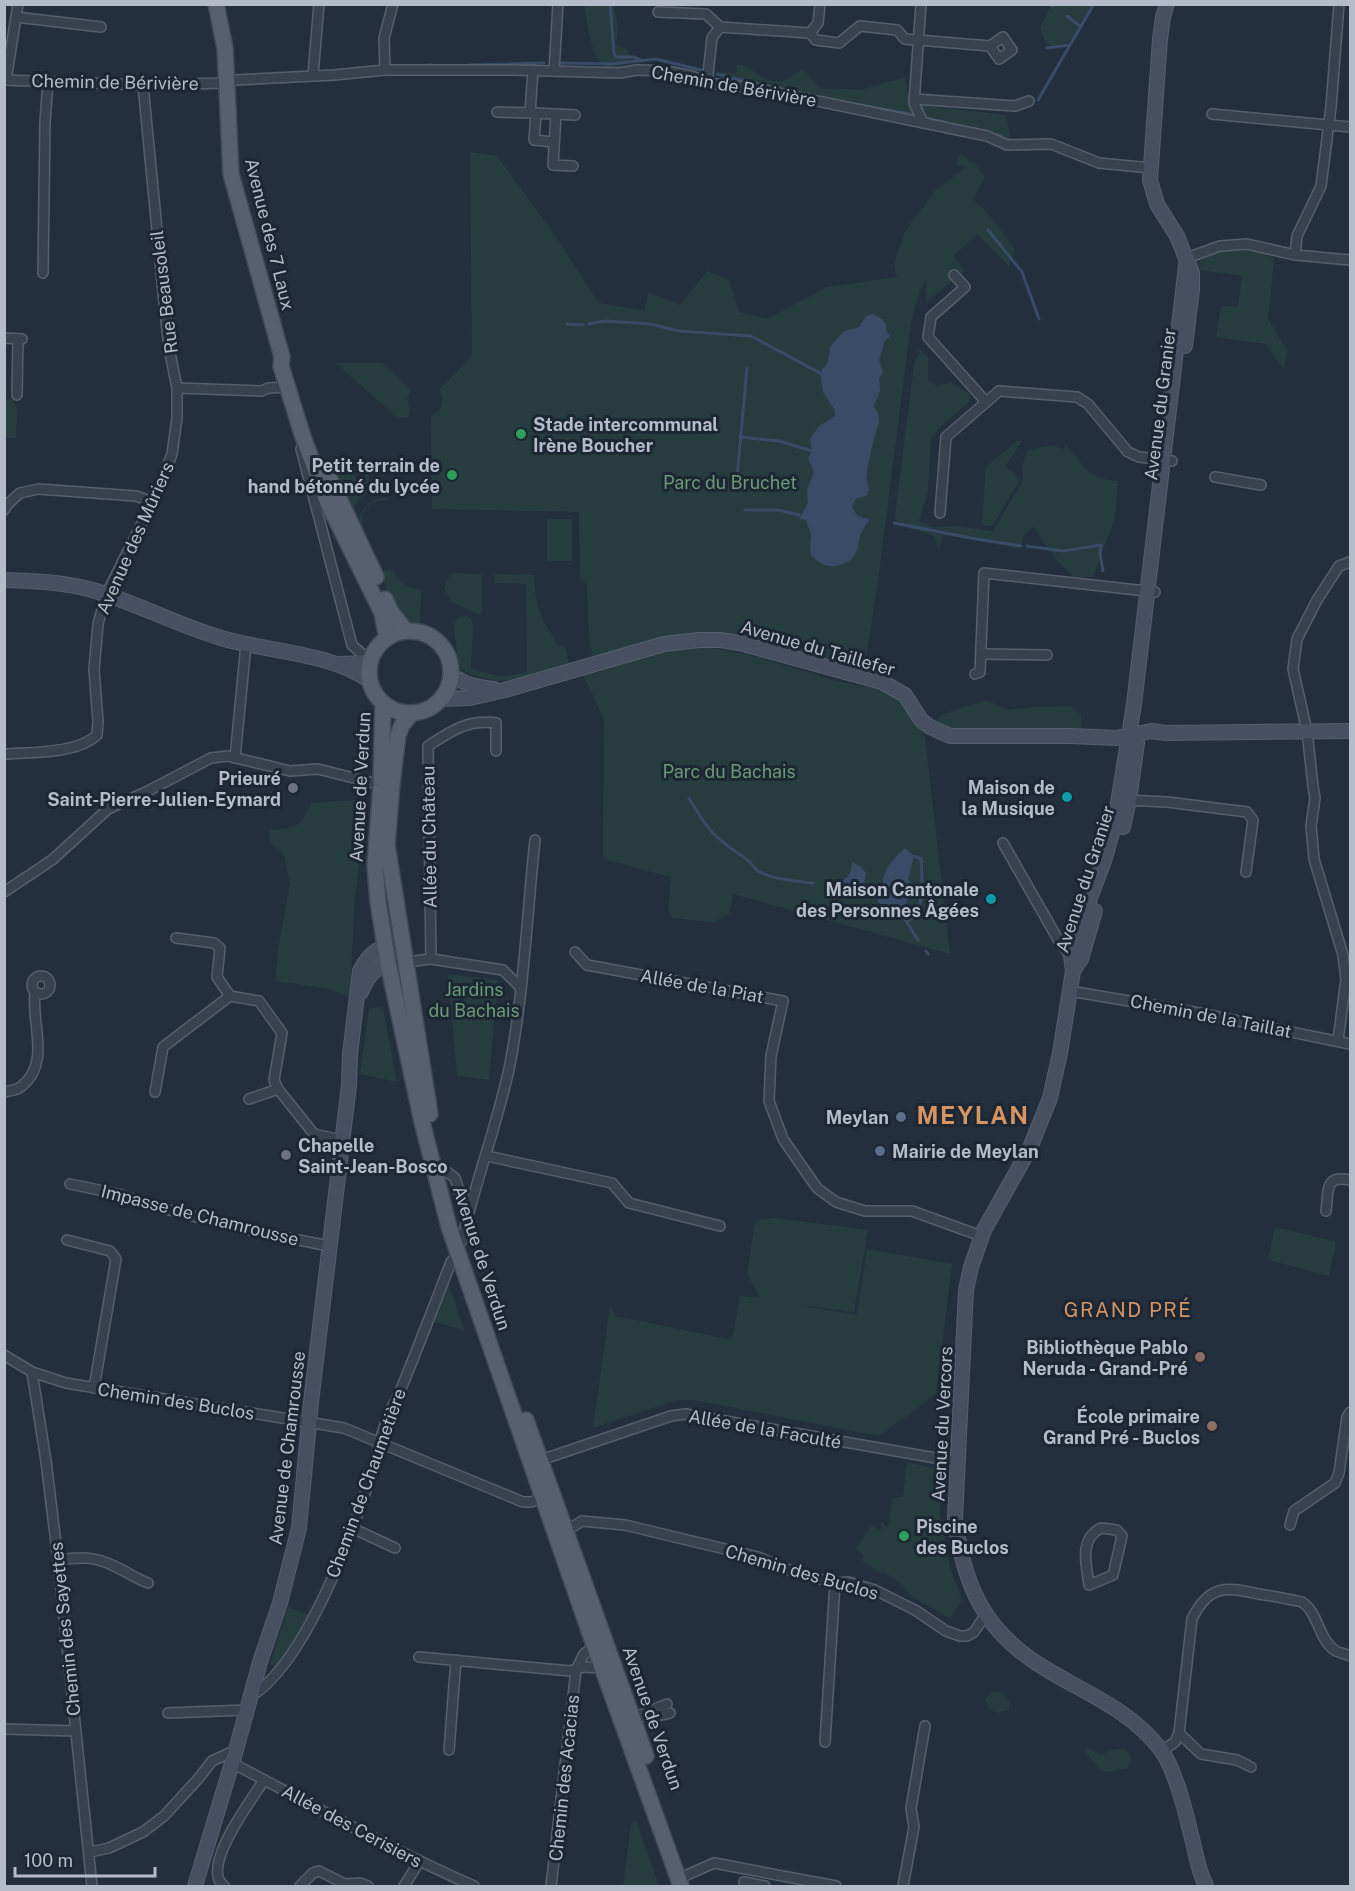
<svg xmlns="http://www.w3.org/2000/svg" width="1355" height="1891" font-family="'Public Sans',sans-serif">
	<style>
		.green { fill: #263c3f }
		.water { fill: #394c67 }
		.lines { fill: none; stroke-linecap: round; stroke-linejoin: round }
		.stream { stroke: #394c67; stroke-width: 3 }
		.street-casing { stroke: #565f6c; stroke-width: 12 }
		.secondary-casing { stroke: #565f6c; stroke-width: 16 }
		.primary-casing { stroke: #414a57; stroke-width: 18 }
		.street { stroke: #38414e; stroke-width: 9 }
		.secondary { stroke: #465061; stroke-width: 14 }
		.primary { stroke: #56606e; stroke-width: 15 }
		.leisure-dot { fill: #2e9e5b; stroke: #1d2633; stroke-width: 2 }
		.worship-dot { fill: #6b7280; stroke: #1d2633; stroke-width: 2 }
		.culture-dot { fill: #0f9aa8; stroke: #1d2633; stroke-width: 2 }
		.service-dot { fill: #5c6f8a; stroke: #1d2633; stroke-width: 2 }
		.education-dot { fill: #8d6e63; stroke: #1d2633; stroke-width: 2 }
		.labels { text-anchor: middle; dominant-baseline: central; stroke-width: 6; stroke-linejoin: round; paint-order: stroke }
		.street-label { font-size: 18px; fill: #b4bcc9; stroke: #1d2633 }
		.poi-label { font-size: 18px; font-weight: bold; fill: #b4bcc9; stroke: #1d2633; text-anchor: end }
		.park-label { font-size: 18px; fill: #6b9a76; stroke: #1d2633 }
		.neighbourhood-label { font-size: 20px; letter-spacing: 1.5px; fill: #d59563; stroke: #1d2633 }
		.district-label { font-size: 24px; font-weight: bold; letter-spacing: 1.5px; fill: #d59563; stroke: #1d2633 }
	</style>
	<rect width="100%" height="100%" fill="#242f3e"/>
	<g class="green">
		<path d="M584,5H614L618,27L616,45L627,49L630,57C627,64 622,70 613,69C590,68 588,22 584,5Z"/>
		<polygon points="1051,5 1094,5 1076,36 1061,49 1046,44 1040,28"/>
		<path d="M737,64C754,66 763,84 782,81C789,80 797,72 803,69L820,88L861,90L905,77L910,104L1005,115L1012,141L878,111L720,79L721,73H736Z"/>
		<path d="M470,152L497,156L552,231L599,303L644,310L649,292L680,305L707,271L729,280L739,312L767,319L827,287L897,277L894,264L905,231L936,190L968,166L956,165L959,155L962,154L971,163L973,162L985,177L973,199L986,211L1015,249L1009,266L977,234L953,256L965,270L926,303V278L918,297L911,322L879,574L868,647L863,665L857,670L718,634L681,635L594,658L589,643L587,584L580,579L579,512L432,509L431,416C442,410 446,401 439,390L472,356Z"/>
		<polygon points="1246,248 1274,258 1268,319 1287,350 1284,370 1266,344 1216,337 1221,306 1238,307 1242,276 1200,270 1197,262 1222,250"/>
		<path d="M920,349L928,358V380L936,385L951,383L970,394V401L942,425L931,438L928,491L919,521L932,527L955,526L993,531L1023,480L1022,467L1028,450L1054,445L1062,449L1067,446C1085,467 1088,479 1118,481L1115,518L1093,577H1074L1058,562L1033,527L1024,535L1020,549L948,535L942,537L939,549L934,536L897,525L895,516L914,365Z"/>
		<polygon points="336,363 382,363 411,390 407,398 410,410 408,418 396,417"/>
		<polygon points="12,399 17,408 16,438 5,438 5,400"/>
		<polygon points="1016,441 1022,441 1005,467 1013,472 1020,480 992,526 982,525 986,467"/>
		<polygon points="333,463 338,470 349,464 356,479 360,479 369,471 369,480 376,480 374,490 358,499 350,515 329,466"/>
		<path d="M379,498H387L390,500C339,500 372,548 384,571L394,570L396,578L407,586L421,590L420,624L403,621L398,614L361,532C356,515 363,505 379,498Z"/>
		<rect x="547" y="519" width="25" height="42"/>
		<polygon points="454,573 482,574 482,614 477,614 451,601 444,588 447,579"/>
		<path d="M495,574L534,575C535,591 536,607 544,622C548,630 554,637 558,647L564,645L569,664L517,681L492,680L472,675L462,669L458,662L454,627C455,620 458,617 466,616L471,619L473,625L471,668C492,676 505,679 527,671L526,584L494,583Z"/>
		<polygon points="684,646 719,649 758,657 832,680 897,693 923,732 925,738 950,954 733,894 729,914 714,922 672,918 668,908 671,877 603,859 604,719 583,675 645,655"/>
		<polygon points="986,700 1008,710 1032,707 1071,706 1081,715 1082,727 1070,731 944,731 937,722 940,715"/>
		<path d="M356,800L365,802L354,911L350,997L330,989L275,981L278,950L290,883L283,852L270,842L269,830C296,828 300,828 311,803Z"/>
		<polygon points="448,974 498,980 489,1080 457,1076"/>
		<polygon points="383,1007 397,1082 360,1074 369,1008"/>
		<polygon points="776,1218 868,1230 854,1312 798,1305 857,1315 867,1249 952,1264 936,1394 879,1436 694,1400 678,1400 593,1428 610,1306 616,1316 732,1340 740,1296 760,1298 747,1274 755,1222 757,1220"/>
		<polygon points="1275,1227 1336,1242 1329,1276 1268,1260"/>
		<polygon points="447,1279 464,1330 431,1321"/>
		<polygon points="907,1462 940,1470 940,1514 950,1567 962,1600 950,1619 910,1595 903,1586 883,1571 881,1574 861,1560 864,1556 855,1549 872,1525 879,1530 882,1528 880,1523 883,1522 885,1526 889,1526 892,1498 903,1496"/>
		<polygon points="288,1607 309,1615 290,1648 275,1667 270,1664"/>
		<polygon points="993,1691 1002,1692 1010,1702 1009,1710 997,1713 988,1708 985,1700"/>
		<polygon points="1087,1747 1100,1755 1109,1751 1124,1748 1131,1756 1128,1768 1109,1772 1101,1771 1084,1750"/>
		<polygon points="636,1820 659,1886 623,1886 631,1824"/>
	</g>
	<g class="water">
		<path d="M873,314L882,319L886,325V332L890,335L889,338L885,340L879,360L883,372L879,379L880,391L874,406L878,413L879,422L871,450L866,477L869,489L867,495L856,499L852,506C855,515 859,518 868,518L869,521C851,540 867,560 836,566C824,567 819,563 811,555L810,549L811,535L806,520L799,519L808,503L807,490L814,472L808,458L812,451L810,439L818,427L835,416L834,409L823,392L820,373L828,362L830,347L840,335L845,331L859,327L866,316Z"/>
		<path d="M905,848L914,856L908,879L913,886L903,910L895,916L888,914L877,900L882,896C882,871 887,865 905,848Z"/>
		<path d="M852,862L860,866L866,873C863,892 863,903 841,894L839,888L840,882C849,877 852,873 852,862Z"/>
	</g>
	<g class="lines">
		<g class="stream">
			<polyline points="610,4 614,54 616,57 633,57 643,61"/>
			<polyline points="1052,4 1053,6"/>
			<polyline points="1067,16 1080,26"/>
			<polyline points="1047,48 1070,45 1094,4"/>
			<polyline points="560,63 611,64 656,59 705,71"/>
			<polyline points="469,65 544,63"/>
			<polyline points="420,66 431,65"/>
			<polyline points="717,74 749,82"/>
			<polyline points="1038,100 1070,45"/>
			<polyline points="838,101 910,114"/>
			<polyline points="926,118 948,123"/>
			<polyline points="992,134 1001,136"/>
			<polyline points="988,230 1022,272 1039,319"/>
			<polyline points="567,324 583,325"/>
			<polyline points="589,324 605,321 650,324 679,331 751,336 820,373"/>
			<polyline points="740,437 779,441 812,451"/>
			<polyline points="736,489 747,368"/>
			<polyline points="745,510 778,510 799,515"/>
			<polyline points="894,523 976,539 1021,546"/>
			<polyline points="1027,546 1063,551 1101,545 1100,553 1103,571"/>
			<path d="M689,798C708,831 714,837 745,858C750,861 754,868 758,871C774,880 796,881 813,883"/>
			<path d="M914,856L921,859C922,875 926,916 906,921L918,940"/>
			<polyline points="862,888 882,896"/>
			<polyline points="898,914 906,920"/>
			<polyline points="926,951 928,954"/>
		</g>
		<g class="street-casing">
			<g id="street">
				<polyline points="921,4 914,103 923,123"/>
				<polyline points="658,12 706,14 720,27 810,33 816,40 839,43 860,26 897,30 905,39 990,46 1003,37 1012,50 999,59 990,46"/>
				<polyline points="16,17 101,27"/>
				<polyline points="810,33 818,23 820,4"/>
				<polyline points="385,70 384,38 393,4"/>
				<polyline points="554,71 558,4"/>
				<polyline points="313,75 319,4"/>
				<polyline points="4,80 143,85 226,83"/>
				<polyline points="6,80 18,4"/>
				<polyline points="236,80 334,75 385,70 514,70 620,73 637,70 666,71 692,76 707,83 754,88 987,136 1007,145 1051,144 1099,163 1151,168"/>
				<polyline points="707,83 712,38 720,27"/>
				<polyline points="914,99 1015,106 1029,101"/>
				<polyline points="497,112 530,113 533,70"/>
				<polyline points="533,113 575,115"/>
				<polyline points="536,113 534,140 554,142"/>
				<polyline points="556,114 553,165 573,166"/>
				<polyline points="1212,114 1350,127"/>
				<polyline points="1295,255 1297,236 1321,186 1331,107 1339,4"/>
				<polyline points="1187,258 1220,246 1247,244 1295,255 1350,260"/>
				<polyline points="43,273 45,122 48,82"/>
				<polyline points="954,275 965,287 931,317 928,337 986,402"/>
				<polyline points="4,338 22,339"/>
				<polyline points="177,388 262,391 268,388 287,387"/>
				<polyline points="17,395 18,339"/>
				<polyline points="301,449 352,645 361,653 371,659"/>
				<polyline points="1215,477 1261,485"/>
				<polyline points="4,510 8,504 20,493 38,489 136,496 153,502"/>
				<polyline points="940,513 946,437 999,391 1077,397 1088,404 1128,452 1139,457 1172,461"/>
				<polyline points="982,654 1047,655"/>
				<polyline points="975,674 980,672 984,573 1155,592"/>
				<path d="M4,754C32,752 77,754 97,735L98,721L94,670L98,624L106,595L156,495L172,454L177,418V388L169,348L164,302L143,85"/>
				<polyline points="235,758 246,644"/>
				<polyline points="1124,800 1167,802 1247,812 1253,820 1246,872"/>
				<polyline points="1003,843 1059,941 1069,954 1074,957"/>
				<polyline points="4,892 52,860 108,809 148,791 211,758 228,756 290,771 318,769 381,785"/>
				<polyline points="176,938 214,943 220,948 217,977 230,996"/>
				<polyline points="575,952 587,965 783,1001 771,1056 769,1101 783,1139 817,1188 836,1202 865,1211 912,1211 981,1236"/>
				<path d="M431,959L428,746C451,731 468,719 496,723V751"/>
				<polyline points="406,962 431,959 503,970 520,987"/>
				<circle cx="41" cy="985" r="9"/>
				<polyline points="1070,991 1199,1013 1350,1044"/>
				<polyline points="1338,1041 1346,979 1343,955 1314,859 1311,826 1315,798 1313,786 1307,731 1293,669 1297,639 1317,600 1339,566 1350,562"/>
				<path d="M4,1092C10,1091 18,1090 22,1086C51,1062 31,1024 35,993"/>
				<polyline points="155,1092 163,1047 230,996 259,1001 282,1033 274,1080 278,1089 314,1134 342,1140"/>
				<polyline points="249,1099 278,1089"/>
				<polyline points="487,1156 612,1183 629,1203 720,1226"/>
				<polyline points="442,1168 455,1178 467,1215"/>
				<polyline points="70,1184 118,1194 153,1206 244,1229 329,1246"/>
				<path d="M1326,1211C1329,1190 1324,1175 1350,1180"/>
				<polyline points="67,1240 110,1251 116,1259 94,1388"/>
				<path d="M462,1241C475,1181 498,1124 510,1064C524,991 527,914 535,840"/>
				<polyline points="4,1355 32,1372 66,1383 344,1428 523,1502 531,1502 546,1497"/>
				<polyline points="32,1372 46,1461 58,1560 92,1886"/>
				<polyline points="538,1461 671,1416 686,1414 958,1462"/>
				<polyline points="1290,1525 1294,1511 1335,1483 1339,1473 1347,1417 1350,1412"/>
				<polyline points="352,1528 395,1548"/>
				<path d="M1101,1528L1117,1530L1122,1536L1113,1575L1089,1585C1086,1563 1079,1539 1101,1528Z"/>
				<polyline points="566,1531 582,1521 625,1525 758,1557 799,1574 835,1583 848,1582 875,1590 915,1610 946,1631 960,1636 967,1636 974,1632 986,1614"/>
				<path d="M58,1560C79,1557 95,1556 114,1566C126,1571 136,1579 148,1583"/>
				<polyline points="419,1657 570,1671 583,1667 603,1668"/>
				<path d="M250,1697C305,1664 351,1537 371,1476C377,1457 380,1437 387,1419C390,1410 395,1402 399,1394C417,1350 434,1306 451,1262L458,1254"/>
				<polyline points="168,1713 246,1710"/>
				<polyline points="642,1716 654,1717 670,1713"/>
				<polyline points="631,1719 667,1704"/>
				<polyline points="4,1729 76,1731"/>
				<polyline points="1179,1733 1201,1754 1237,1760 1251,1767"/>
				<polyline points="825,1742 835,1583"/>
				<polyline points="449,1750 456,1660"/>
				<path d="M1162,1751L1175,1742L1179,1733L1192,1619C1209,1584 1226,1587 1259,1594C1273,1596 1288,1599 1302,1602C1319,1613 1318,1640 1336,1651C1340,1653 1346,1654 1350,1656"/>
				<path d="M232,1763C313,1805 391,1850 474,1886"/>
				<polyline points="90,1852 109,1848 143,1832 164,1816 198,1779 212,1761 236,1750"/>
				<polyline points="678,1879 714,1863 836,1886"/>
				<polyline points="744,1882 765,1886"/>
				<path d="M224,1886C199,1868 253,1798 264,1780"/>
				<polyline points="300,1886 313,1873 319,1871 345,1884 360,1883 368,1886"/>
				<polyline points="404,1886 419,1862"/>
				<polyline points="551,1886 576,1670 584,1654 597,1644"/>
				<polyline points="903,1886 914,1827 911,1808 925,1726"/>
			</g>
		</g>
		<g class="secondary-casing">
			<g id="secondary">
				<polyline points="1167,4 1163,17 1160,39 1150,180 1157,204 1177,236 1192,273 1192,289 1185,346"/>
				<path d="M1187,258L1134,704L1115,822L1104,861L1090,898L1071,956L1073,971L1060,1053L1050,1098L1030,1148L984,1230L971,1267L966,1290L955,1519C964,1587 985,1633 1046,1669C1087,1694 1131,1710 1161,1750C1180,1776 1191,1838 1200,1871L1206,1886"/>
				<path d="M4,580C35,581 66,582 96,591C138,604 178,625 221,638C268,652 330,652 370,681"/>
				<polyline points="341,664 363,663 371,659"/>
				<path d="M451,674C464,685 478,687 494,689"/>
				<polyline points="441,699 470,698 505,690 664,644 699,640 720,640 739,643 882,682 905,695 921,720 930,727 950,736 1071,736 1116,738 1151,731 1166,733 1350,731"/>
				<polyline points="1123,827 1129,800 1137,743"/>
				<polyline points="1073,971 1081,959 1095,911"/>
				<path d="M361,992C367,978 373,969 388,963"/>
				<path d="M195,1886L236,1750L260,1662L280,1603L299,1528L311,1402L349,1085L350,1054L360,971C366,959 372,952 385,946"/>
			</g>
		</g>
		<g class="primary-casing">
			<g id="primary">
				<polyline points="216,4 225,48 231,174 282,357 281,366 302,434 327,501 382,613 387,638"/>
				<polyline points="326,471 376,577"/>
				<polyline points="385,599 391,612 406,631"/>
				<circle cx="410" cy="672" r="41"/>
				<polyline points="383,703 381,785 375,865 378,902 388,963 422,1122 449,1227 594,1645 681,1886"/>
				<polyline points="412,713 402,725 398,735 392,784 387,845 430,1114"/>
				<polyline points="526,1420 646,1756"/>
			</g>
		</g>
		<use href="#street" class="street"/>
		<use href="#secondary" class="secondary"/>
		<use href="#primary" class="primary"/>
	</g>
	<g class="leisure-dot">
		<circle cx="521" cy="434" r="6"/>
		<circle cx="452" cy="475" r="6"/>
		<circle cx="904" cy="1536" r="6"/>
	</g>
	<g class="worship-dot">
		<circle cx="293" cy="788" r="6"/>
		<circle cx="286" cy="1155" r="6"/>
	</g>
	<g class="culture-dot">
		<circle cx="1067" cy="797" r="6"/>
		<circle cx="991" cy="899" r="6"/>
	</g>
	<g class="service-dot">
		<circle cx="901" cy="1117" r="6"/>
		<circle cx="880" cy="1151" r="6"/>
	</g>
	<g class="education-dot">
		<circle cx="1200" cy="1357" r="6"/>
		<circle cx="1212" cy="1426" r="6"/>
	</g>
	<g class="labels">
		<g class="street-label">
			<text transform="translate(115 82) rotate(1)">Chemin de Bérivière</text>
			<text transform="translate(734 86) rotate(10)">Chemin de Bérivière</text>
			<text transform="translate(270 234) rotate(76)">Avenue des 7 Laux</text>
			<text transform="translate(164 292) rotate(-97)">Rue Beausoleil</text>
			<text transform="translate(1160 404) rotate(-83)">Avenue du Granier</text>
			<text transform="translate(135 538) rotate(-66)">Avenue des Mûriers</text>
			<text transform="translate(818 648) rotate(16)">Avenue du Taillefer</text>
			<text transform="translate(360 787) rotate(-87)">Avenue de Verdun</text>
			<text transform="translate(429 837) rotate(-91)">Allée du Château</text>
			<text transform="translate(1085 879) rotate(-72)">Avenue du Granier</text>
			<text transform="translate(702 986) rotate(10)">Allée de la Piat</text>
			<text transform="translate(1211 1016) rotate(11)">Chemin de la Taillat</text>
			<text transform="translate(200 1215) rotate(14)">Impasse de Chamrousse</text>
			<text transform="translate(482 1258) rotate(72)">Avenue de Verdun</text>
			<text transform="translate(176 1401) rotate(9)">Chemin des Buclos</text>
			<text transform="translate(942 1424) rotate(-87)">Avenue du Vercors</text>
			<text transform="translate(765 1429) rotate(10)">Allée de la Faculté</text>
			<text transform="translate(287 1448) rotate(-83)">Avenue de Chamrousse</text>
			<text transform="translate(366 1483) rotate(-70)">Chemin de Chaumetière</text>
			<text transform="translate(802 1572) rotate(16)">Chemin des Buclos</text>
			<text transform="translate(65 1629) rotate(-96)">Chemin des Sayettes</text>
			<text transform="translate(653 1718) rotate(71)">Avenue de Verdun</text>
			<text transform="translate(564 1778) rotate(-84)">Chemin des Acacias</text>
			<text transform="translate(352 1826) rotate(28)">Allée des Cerisiers</text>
		</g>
		<g class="poi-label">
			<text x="533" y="424" text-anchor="start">Stade intercommunal<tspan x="533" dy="21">Irène Boucher</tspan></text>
			<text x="440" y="465">Petit terrain de<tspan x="440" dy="21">hand bétonné du lycée</tspan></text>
			<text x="281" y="778">Prieuré<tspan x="281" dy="21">Saint-Pierre-Julien-Eymard</tspan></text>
			<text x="1055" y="787">Maison de<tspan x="1055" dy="21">la Musique</tspan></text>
			<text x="979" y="889">Maison Cantonale<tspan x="979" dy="21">des Personnes Âgées</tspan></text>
			<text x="889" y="1117">Meylan</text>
			<text x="298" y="1145" text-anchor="start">Chapelle<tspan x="298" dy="21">Saint-Jean-Bosco</tspan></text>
			<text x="892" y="1151" text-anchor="start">Mairie de Meylan</text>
			<text x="1188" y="1347">Bibliothèque Pablo<tspan x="1188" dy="21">Neruda - Grand-Pré</tspan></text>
			<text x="1200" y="1416">École primaire<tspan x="1200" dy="21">Grand Pré - Buclos</tspan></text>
			<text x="916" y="1526" text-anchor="start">Piscine<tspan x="916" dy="21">des Buclos</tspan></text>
		</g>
		<g class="park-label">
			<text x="730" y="482">Parc du Bruchet</text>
			<text x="729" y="771">Parc du Bachais</text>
			<text x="474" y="989">Jardins<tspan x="474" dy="21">du Bachais</tspan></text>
		</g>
		<g class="neighbourhood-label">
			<text x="1128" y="1310">GRAND PRÉ</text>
		</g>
		<g class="district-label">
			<text x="973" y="1115">MEYLAN</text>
		</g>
	</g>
	<rect width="1355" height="1891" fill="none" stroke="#b4bcc9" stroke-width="12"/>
	<path d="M15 1867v9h140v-9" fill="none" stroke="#b4bcc9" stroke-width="3"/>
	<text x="24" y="1867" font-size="18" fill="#b4bcc9" stroke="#1d2633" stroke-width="4.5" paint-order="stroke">100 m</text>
</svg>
